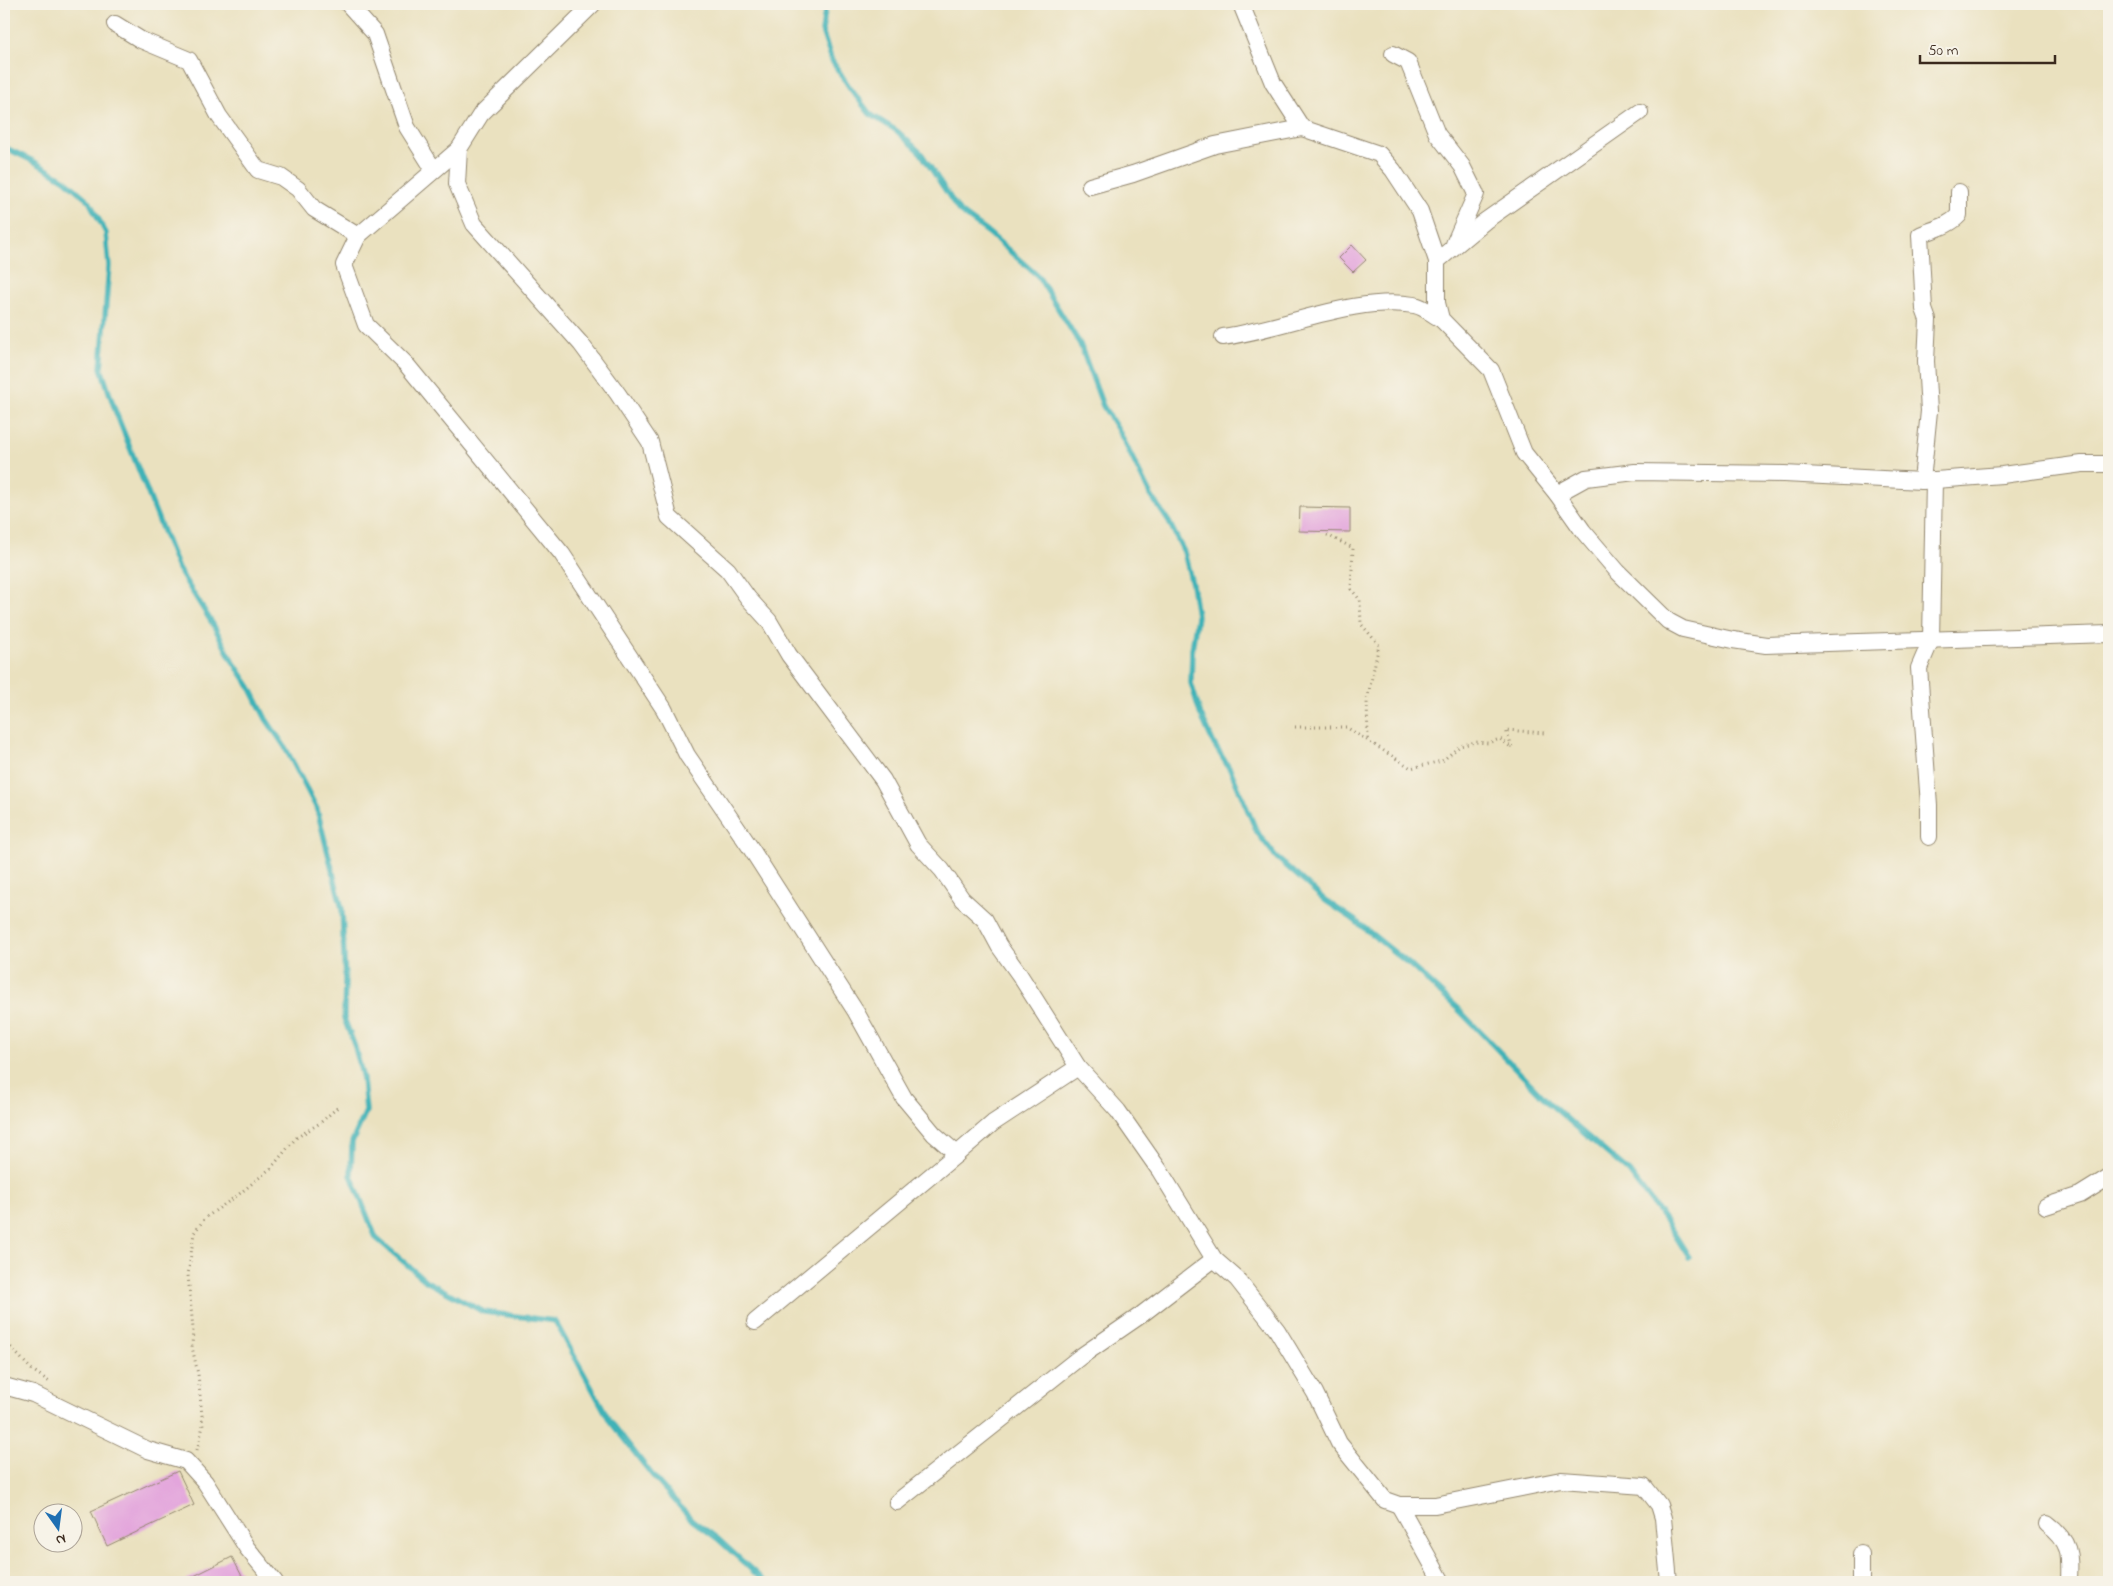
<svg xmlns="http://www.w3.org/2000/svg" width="2113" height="1586" font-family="'Indie Flower',sans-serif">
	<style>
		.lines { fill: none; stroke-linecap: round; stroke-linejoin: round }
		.stream { stroke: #41b2b7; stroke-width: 5.5 }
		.building { fill: #e3a5dc }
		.street-casing { stroke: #92866e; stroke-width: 18 }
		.path { stroke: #92866e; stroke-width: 3; stroke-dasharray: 1 4; stroke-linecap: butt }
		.street { stroke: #fff; stroke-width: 16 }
	</style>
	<rect width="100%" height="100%" fill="#f7f3e8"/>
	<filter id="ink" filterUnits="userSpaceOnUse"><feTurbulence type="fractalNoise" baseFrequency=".02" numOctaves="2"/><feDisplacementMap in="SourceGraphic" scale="10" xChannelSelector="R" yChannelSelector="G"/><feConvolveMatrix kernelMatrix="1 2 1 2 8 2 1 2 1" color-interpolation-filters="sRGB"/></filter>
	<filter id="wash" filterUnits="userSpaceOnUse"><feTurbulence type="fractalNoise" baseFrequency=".0096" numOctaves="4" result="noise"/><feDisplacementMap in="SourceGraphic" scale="20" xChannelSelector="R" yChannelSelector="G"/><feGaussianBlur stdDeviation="1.12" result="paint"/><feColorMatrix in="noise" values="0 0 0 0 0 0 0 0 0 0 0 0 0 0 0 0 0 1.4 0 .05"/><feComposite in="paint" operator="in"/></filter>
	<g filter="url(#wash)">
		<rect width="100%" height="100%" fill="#eae1bf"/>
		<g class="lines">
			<g class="stream">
				<polyline points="826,4 822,31 832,61 850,88 870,114 897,131 921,153 959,211 989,233 1038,276 1080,344 1103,406 1120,433 1150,494 1169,522 1184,552 1192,584 1197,616 1192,650 1191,683 1200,713 1214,744 1231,771 1257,832 1277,858 1301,879 1326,901 1353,919 1409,964 1458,1009 1551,1105 1629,1172 1668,1224 1689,1257"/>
				<polyline points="4,147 35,162 65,180 89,201 106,233 109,266 101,368 115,410 178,569 214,626 232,660 250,687 266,719 285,747 317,809 342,909 345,981 344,1018 355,1047 363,1079 366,1111 352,1142 351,1175 376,1238 426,1281 484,1312 555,1321 610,1421 653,1476 692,1520 718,1539 765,1582"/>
			</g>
		</g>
		<g id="blocks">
			<g class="building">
				<polygon points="1352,245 1366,260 1353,272 1339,258"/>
				<polygon points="1300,507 1350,508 1350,532 1299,531"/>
				<polygon points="178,1471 194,1505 107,1546 91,1511"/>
				<polygon points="232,1557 245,1582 182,1582"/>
			</g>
		</g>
	</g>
	<g filter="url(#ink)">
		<use href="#blocks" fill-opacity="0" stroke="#92866e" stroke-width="1"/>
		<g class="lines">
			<g class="street-casing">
				<g id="street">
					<polyline points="348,4 375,34 407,127 434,170"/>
					<polyline points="593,4 481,114 459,149 457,184 474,224 581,344 618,394 650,442 669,517 728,570 748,598 769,621 789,655 883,780 918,844 942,870 962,899 985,920 999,946 1019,974 1078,1067 1118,1111 1160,1171 1214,1259 1237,1279 1277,1330 1315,1393 1339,1443 1385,1500 1399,1505 1435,1505 1561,1480 1644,1486 1659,1505 1663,1518 1669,1582"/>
					<polyline points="1241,4 1273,83 1302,128 1379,154 1393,170 1420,211 1437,261 1437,303 1441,319 1491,370 1524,453 1557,494 1583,531 1618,572 1668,621 1683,629 1733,640 1766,645 2109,634"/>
					<polyline points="115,24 141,40 189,60 219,116 258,170 281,177 298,189 314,209 358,236"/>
					<polyline points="1393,54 1408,62 1437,134 1462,166 1476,194 1454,244"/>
					<polyline points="459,149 358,236 344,265 366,325 406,364 562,554 664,709 687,755 750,847 856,1012 904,1098 934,1134 957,1154 993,1123 1078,1067"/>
					<polyline points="1090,186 1133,174 1215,145 1302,128"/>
					<polyline points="1437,261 1485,221 1640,112"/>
					<path d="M1223,337C1283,329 1356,295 1414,305C1423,306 1433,315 1441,319"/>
					<path d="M1922,481L1929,411L1926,361L1928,320L1924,309L1920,235C1934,229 1949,226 1959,215V192"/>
					<polyline points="1557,494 1586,478 1635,472 1784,474 1922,481 2002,475 2082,464 2109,464"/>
					<polyline points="1929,837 1929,805 1919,668 1931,640 1934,480"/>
					<polyline points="2046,1206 2080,1195 2109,1177"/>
					<polyline points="755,1322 957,1154"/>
					<polyline points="4,1386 33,1394 148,1450 186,1461 205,1482 247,1548 275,1582"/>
					<polyline points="897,1502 1080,1357 1141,1315 1214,1259"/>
					<polyline points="1399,1505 1442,1582"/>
					<path d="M2047,1524C2071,1542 2070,1554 2069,1582"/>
					<polyline points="1861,1582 1861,1554"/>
				</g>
			</g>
			<g class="path">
				<polyline points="1327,535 1353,548 1351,589 1360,600 1361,624 1379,645 1367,700 1368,740"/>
				<polyline points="1295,727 1346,727 1411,768 1442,761 1460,746 1475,742 1488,743 1500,739 1512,748 1506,730 1545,733"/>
				<polyline points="4,1340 31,1369 51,1383"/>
				<polyline points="197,1450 203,1426 198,1374 192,1347 193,1329 188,1275 194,1233 205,1218 238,1195 271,1168 296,1138 320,1123 339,1106"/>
			</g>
			<use href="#street" class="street"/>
		</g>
	</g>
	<rect width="2113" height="1586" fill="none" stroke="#f7f3e8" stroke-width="20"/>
	<g transform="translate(58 1528) rotate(166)"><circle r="24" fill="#f7f3e8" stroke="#aca397"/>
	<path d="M0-4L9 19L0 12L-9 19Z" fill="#1f6fb2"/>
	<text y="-8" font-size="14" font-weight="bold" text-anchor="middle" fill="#3b2a1e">N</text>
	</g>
	<path d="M1920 55v8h135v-8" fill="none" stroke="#3b2a1e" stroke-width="2.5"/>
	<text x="1928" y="55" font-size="15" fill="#3b2a1e" stroke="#f7f3e8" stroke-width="4" paint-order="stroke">50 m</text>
</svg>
